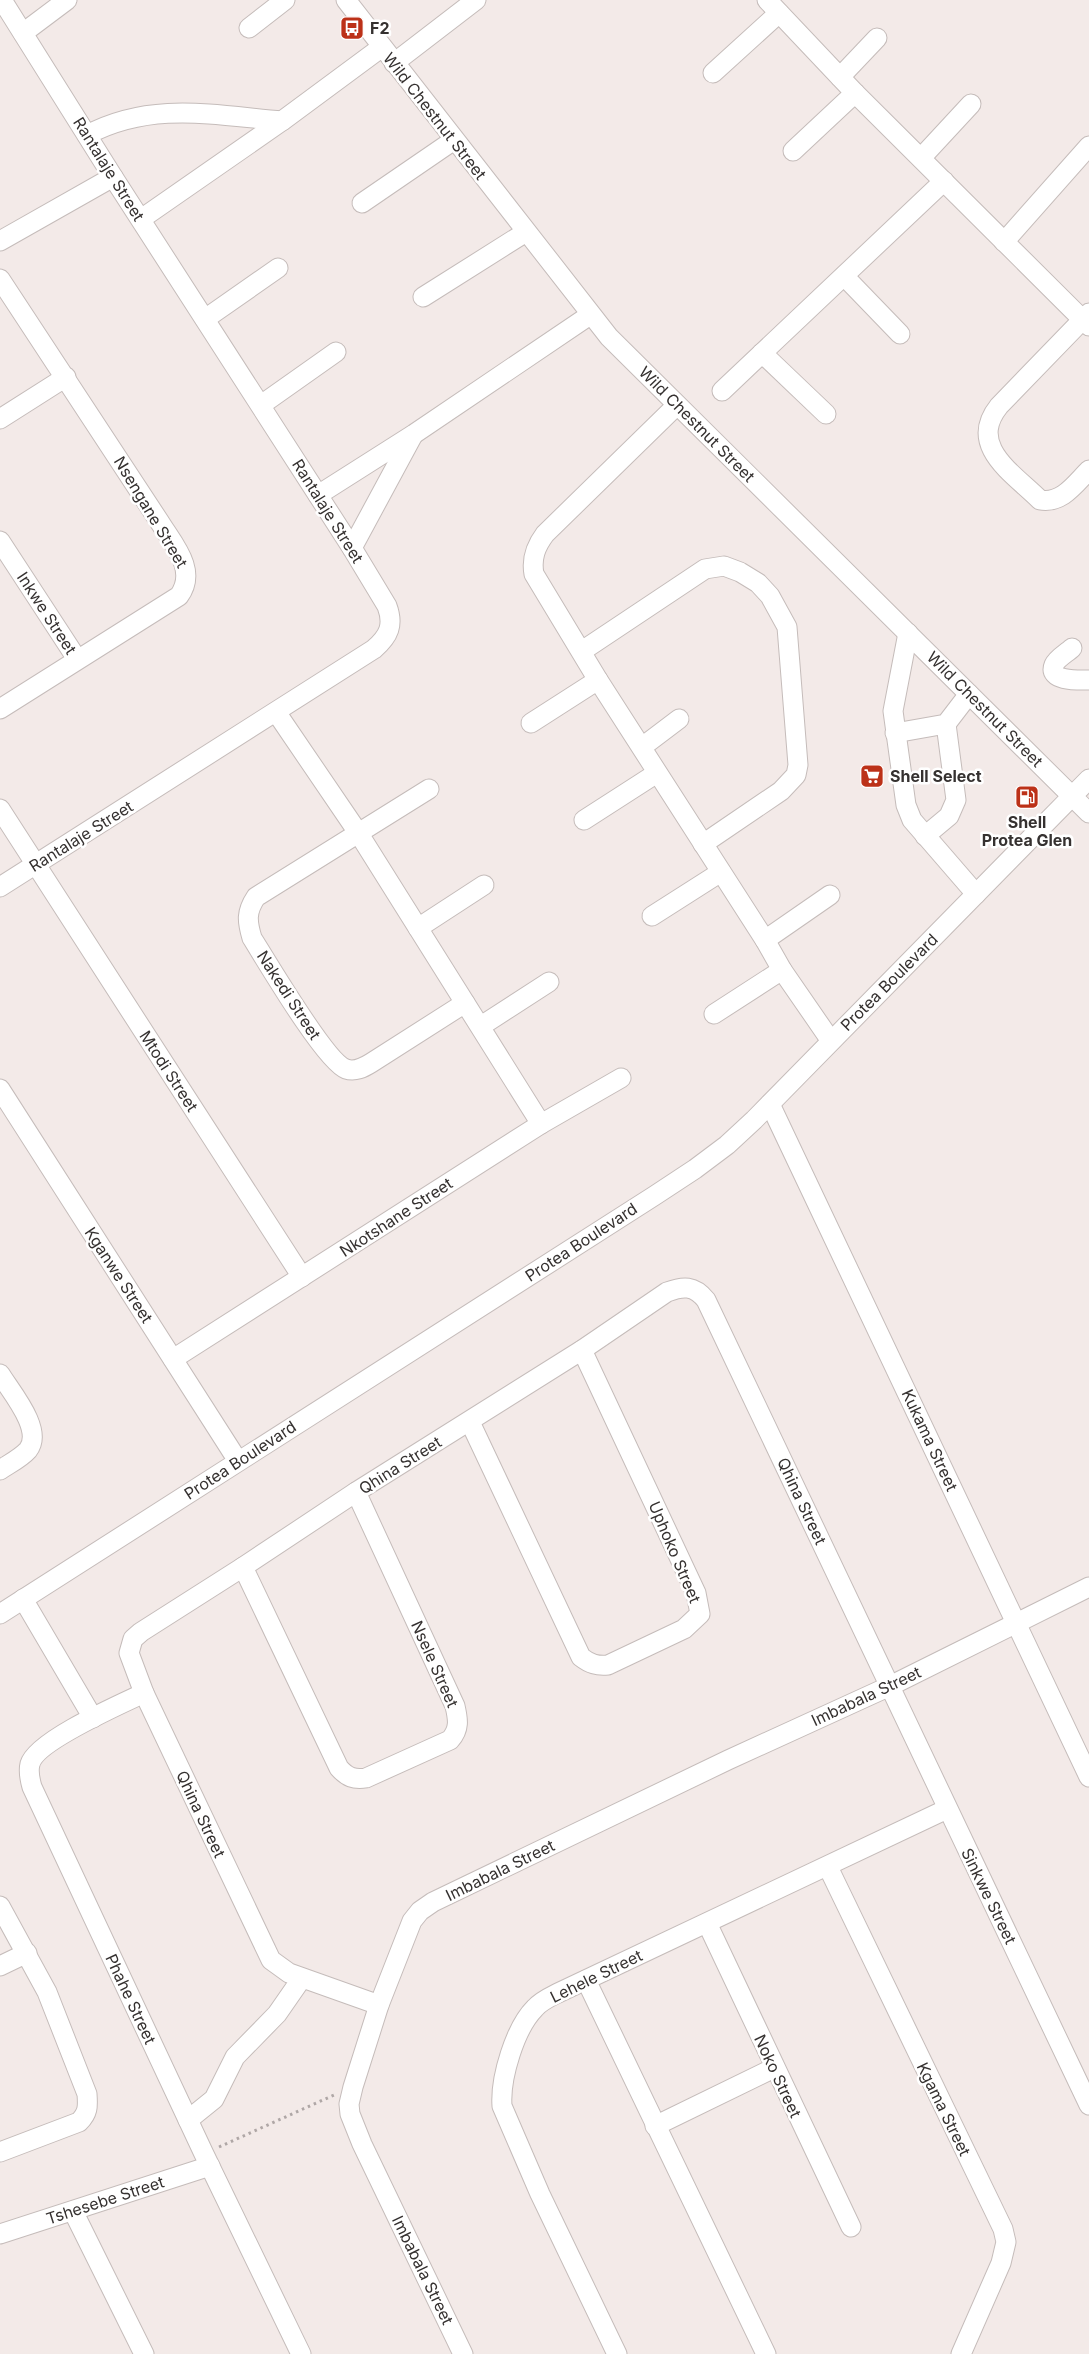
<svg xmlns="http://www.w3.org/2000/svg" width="1089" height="2354" font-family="Inter,sans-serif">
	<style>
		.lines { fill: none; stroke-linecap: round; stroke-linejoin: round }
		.minor-casing { stroke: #c5bcba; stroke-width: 21 }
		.path { stroke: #afa7a6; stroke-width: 3; stroke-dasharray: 2.5 4; stroke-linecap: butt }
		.minor { stroke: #fff; stroke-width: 19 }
		.labels { text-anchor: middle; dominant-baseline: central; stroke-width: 5; stroke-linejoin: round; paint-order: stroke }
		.poi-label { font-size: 16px; font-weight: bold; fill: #353130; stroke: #fff; text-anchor: start }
		.street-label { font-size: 16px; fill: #353130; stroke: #fff }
	</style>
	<rect width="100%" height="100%" fill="#f3eae8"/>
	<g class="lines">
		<g class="minor-casing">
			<g id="minor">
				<polyline points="346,0 609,337 1089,813"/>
				<polyline points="767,0 855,93 1089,326"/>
				<polyline points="249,28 285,0"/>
				<polyline points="23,33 67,0"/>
				<polyline points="394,63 476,0"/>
				<polyline points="713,73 779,13"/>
				<polyline points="840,77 877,38"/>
				<path d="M87,135C151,101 213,115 282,121"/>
				<polyline points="793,151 855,93"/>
				<polyline points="921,158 971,104"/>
				<polyline points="362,203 454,140"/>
				<polyline points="141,219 282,121 382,47"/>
				<polyline points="0,241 113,177"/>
				<polyline points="1004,242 1089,146"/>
				<polyline points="844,276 900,334"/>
				<path d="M0,279L159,521C173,544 198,570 179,596L0,709"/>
				<polyline points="423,297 526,232"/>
				<path d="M1089,313L999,406C967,446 1013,473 1040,500C1062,504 1075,484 1089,470"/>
				<polyline points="205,319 278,268"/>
				<polyline points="762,353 826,414"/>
				<polyline points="722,391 944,181"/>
				<polyline points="261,405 336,352"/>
				<path d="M677,405L545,534C536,546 531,558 534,574L598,680L765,940L782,970L831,1041"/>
				<polyline points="0,419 66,377"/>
				<polyline points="318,495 414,434 590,315"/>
				<polyline points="0,541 77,659"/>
				<polyline points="352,548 413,435"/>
				<polyline points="908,633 893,711 906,805 912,820 976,894"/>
				<path d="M1072,648C1067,653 1057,658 1054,665C1047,682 1081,680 1089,680"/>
				<polyline points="582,651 705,569 724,566 740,572 758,583 770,596 787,627 798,765 796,775 781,791 703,844"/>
				<polyline points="276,712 359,834 541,1124"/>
				<polyline points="531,723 598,680"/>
				<polyline points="895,733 946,724 969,694"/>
				<polyline points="642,747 679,719"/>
				<path d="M429,789L256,897C246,912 247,921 252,938C267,962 326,1062 346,1069C355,1072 363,1068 371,1063L465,1003"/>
				<polyline points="0,809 302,1277"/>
				<polyline points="584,820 657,773"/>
				<polyline points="925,836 949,816 956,800 946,724"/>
				<path d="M0,887L374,649C389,636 394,625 387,606L352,548L113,177L2,0"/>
				<polyline points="652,916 721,872"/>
				<polyline points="418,928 484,885"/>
				<polyline points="765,940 830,895"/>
				<polyline points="714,1014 782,970"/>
				<polyline points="481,1026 549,982"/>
				<polyline points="0,1089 238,1461"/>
				<polyline points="770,1104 1089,1777"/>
				<polyline points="173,1359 541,1124 621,1078"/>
				<path d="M0,1374C11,1392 44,1430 28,1450C21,1458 9,1464 0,1470"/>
				<path d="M470,1422L581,1657C590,1664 597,1666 608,1665L684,1629L700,1614L696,1593L582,1350"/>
				<path d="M243,1567L339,1768C347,1777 354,1780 366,1778L450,1740C460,1729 458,1719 455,1706L356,1492"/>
				<polyline points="23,1599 93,1718"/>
				<polyline points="0,1614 654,1196 695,1169 727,1145 754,1120 1089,779"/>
				<path d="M144,1693C121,1704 36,1741 30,1764C28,1772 30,1780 32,1787L204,2154L301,2354"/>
				<polyline points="828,1867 1003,2229 1006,2242 1001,2263 961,2354"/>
				<path d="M0,1906L47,1992L87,2094C88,2107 88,2113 79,2122L0,2152"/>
				<polyline points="707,1923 851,2227"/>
				<polyline points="0,1966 27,1953"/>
				<polyline points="586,1980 766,2354"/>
				<path d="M379,2005L289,1973L271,1960L144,1693L129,1653L133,1639L141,1632L243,1567L356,1492L582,1350L667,1292C683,1286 694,1285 706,1300L1089,2105"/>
				<polyline points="188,2120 214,2099 235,2057 277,2014 302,1978"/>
				<polyline points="655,2126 774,2068"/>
				<polyline points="73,2211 144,2354"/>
				<polyline points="0,2234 210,2166"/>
				<polyline points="463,2354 362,2144 350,2114 349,2104 353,2087 379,2005 412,1921 420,1911 433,1902 728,1760 890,1686 1089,1587"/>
				<path d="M617,2354L540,2194L502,2106C500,2078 515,2028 535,2008C541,2001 550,1997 558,1993L947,1809"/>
			</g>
		</g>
		<polyline class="path" points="219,2147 334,2095"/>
		<use href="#minor" class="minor"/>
	</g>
	<defs>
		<g id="bus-square" transform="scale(1.25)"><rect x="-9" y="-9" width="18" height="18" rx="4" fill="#bc3118" stroke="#fff"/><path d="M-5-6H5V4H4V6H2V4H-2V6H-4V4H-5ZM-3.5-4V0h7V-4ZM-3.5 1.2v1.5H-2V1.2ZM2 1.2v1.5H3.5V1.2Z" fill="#fff"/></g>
		<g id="supermarket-square" transform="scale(1.25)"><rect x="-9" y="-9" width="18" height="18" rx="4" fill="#bc3118" stroke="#fff"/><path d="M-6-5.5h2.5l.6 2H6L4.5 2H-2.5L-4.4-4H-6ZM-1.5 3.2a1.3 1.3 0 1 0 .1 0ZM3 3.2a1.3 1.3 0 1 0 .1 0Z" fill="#fff"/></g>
		<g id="fuel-square" transform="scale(1.25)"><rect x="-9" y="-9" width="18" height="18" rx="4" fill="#bc3118" stroke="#fff"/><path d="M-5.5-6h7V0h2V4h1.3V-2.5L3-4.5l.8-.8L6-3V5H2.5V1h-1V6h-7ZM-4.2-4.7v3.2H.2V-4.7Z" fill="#fff"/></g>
	</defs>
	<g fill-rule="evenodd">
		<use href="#bus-square" x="352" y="28"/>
		<use href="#supermarket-square" x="872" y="776"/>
		<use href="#fuel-square" x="1027" y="797"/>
	</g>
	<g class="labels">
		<g class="poi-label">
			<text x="370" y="28">F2</text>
			<text x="890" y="776">Shell Select</text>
			<text x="1027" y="822" text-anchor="middle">Shell<tspan x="1027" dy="18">Protea Glen</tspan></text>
		</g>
		<g class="street-label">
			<text transform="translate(435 116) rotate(52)">Wild Chestnut Street</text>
			<text transform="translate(109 169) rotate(58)">Rantalaje Street</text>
			<text transform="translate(697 424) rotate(45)">Wild Chestnut Street</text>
			<text transform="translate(328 511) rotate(58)">Rantalaje Street</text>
			<text transform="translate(151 512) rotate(59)">Nsengane Street</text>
			<text transform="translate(47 613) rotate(57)">Inkwe Street</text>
			<text transform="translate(985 709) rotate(45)">Wild Chestnut Street</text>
			<text transform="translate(81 836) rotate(-32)">Rantalaje Street</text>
			<text transform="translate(889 982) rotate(-45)">Protea Boulevard</text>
			<text transform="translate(289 995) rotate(57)">Nakedi Street</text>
			<text transform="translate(169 1071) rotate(57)">Mtodi Street</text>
			<text transform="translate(396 1217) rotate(-33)">Nkotshane Street</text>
			<text transform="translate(581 1242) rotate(-33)">Protea Boulevard</text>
			<text transform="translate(119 1275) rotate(57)">Kganwe Street</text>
			<text transform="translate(930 1440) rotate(65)">Kukama Street</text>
			<text transform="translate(240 1460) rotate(-33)">Protea Boulevard</text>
			<text transform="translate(400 1465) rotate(-32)">Qhina Street</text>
			<text transform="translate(802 1501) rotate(65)">Qhina Street</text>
			<text transform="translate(675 1552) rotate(67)">Uphoko Street</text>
			<text transform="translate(435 1664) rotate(66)">Nsele Street</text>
			<text transform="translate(866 1696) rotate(-25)">Imbabala Street</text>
			<text transform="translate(201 1814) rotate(65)">Qhina Street</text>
			<text transform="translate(500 1870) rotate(-26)">Imbabala Street</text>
			<text transform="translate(989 1896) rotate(64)">Sinkwe Street</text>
			<text transform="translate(596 1976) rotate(-26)">Lehele Street</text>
			<text transform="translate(131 1999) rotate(65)">Phahe Street</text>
			<text transform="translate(778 2076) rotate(65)">Noko Street</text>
			<text transform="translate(944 2109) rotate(64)">Kgama Street</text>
			<text transform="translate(105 2200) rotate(-18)">Tshesebe Street</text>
			<text transform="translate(423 2270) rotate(64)">Imbabala Street</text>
		</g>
	</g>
</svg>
